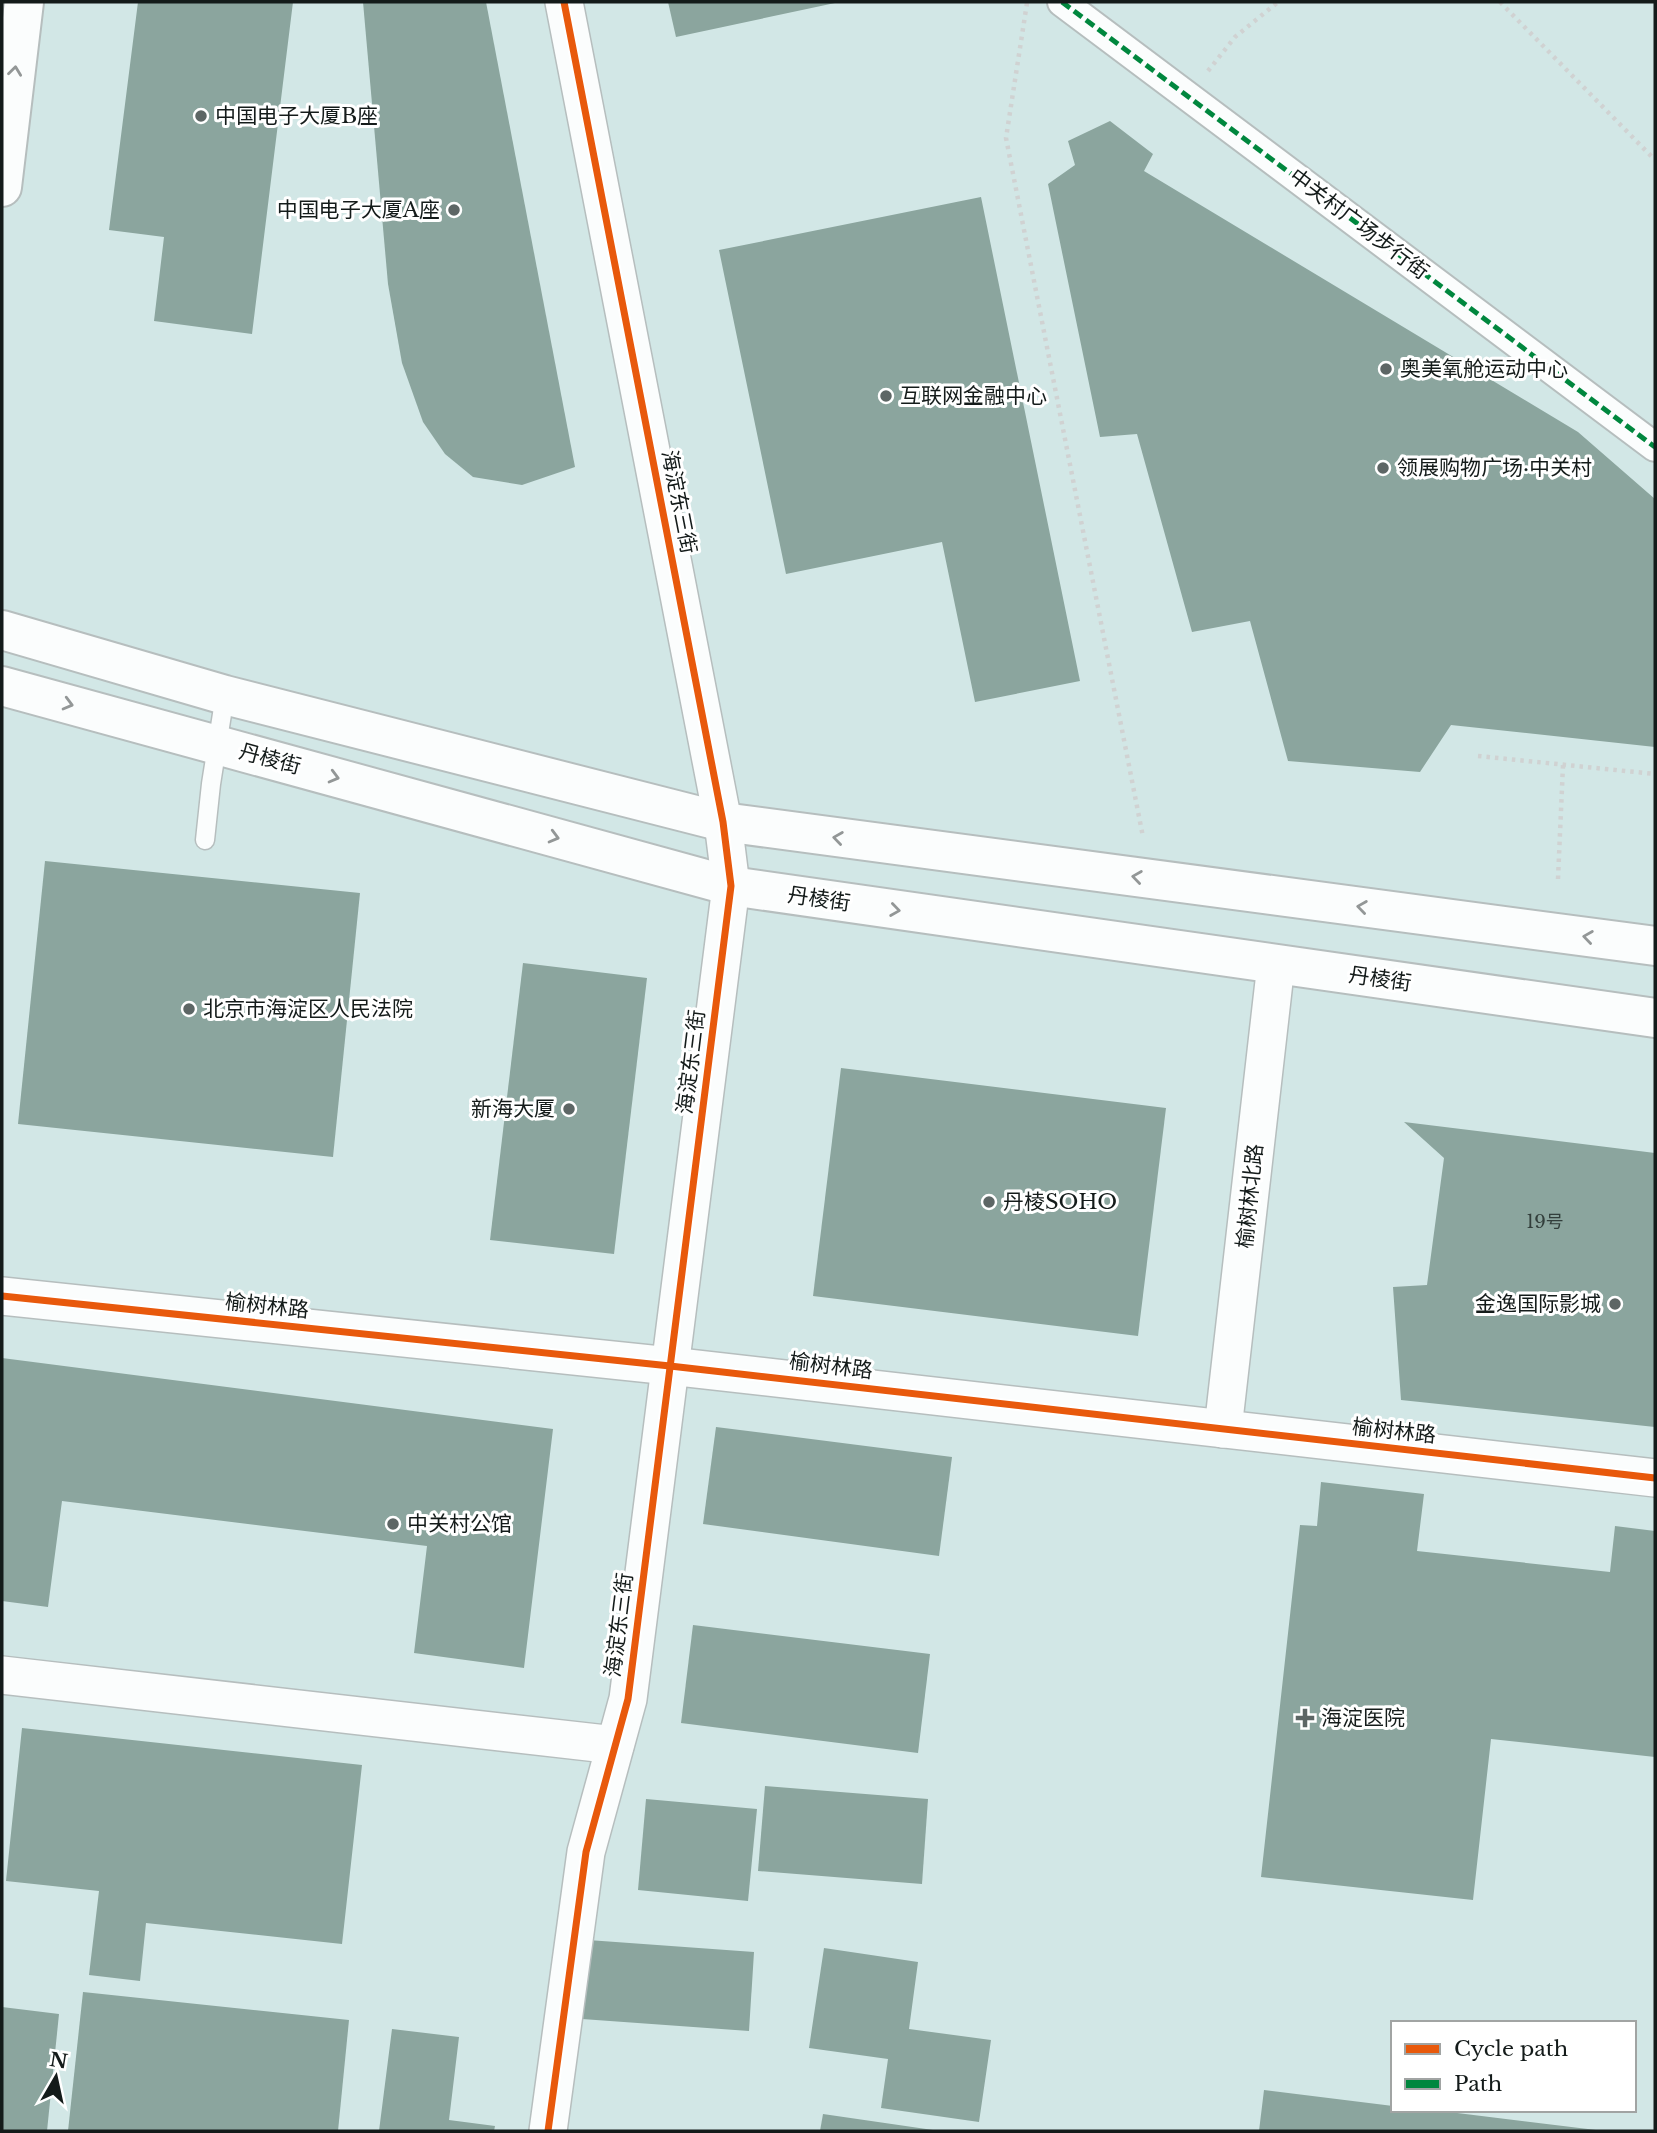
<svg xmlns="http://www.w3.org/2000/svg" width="1657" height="2133" font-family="'Libre Baskerville','Noto Sans SC',serif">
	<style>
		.built { fill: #d2e7e6; fill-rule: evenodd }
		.building { fill: #8ba59e }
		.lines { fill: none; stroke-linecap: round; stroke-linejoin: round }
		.service-casing { stroke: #b6bebe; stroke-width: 21 }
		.pedestrian-casing { stroke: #b6bebe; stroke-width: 32 }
		.minor-casing { stroke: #b6bebe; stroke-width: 40 }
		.secondary-casing { stroke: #b6bebe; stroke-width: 42 }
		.path { stroke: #d0d2d2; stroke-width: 4.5; stroke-dasharray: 3.5 5; stroke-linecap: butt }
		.service { stroke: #fbfdfd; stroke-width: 18 }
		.pedestrian { stroke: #fbfdfd; stroke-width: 28 }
		.minor { stroke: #fbfdfd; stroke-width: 37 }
		.secondary { stroke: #fbfdfd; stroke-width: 38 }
		.quiet { stroke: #00873e; stroke-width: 5; stroke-dasharray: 10 5; stroke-linecap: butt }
		.cycleway-casing { stroke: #fff; stroke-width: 11 }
		.cycleway { stroke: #e8590c; stroke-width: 7 }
		.oneway { stroke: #939797 }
		.poi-dot { fill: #5d6665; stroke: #fff; stroke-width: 2.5 }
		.labels { text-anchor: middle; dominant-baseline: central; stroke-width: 6; stroke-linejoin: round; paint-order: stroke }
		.number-label { font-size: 18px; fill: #323e3b }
		.poi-label { font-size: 21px; fill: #141b1a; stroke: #fff; text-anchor: start }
		.street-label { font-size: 21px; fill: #141b1a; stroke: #fff }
	</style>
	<rect width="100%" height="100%" fill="#e5f0ef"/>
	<path class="built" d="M2,2H1655V2131H2ZM1393,2023H1634V2110H1393Z"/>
	<g class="building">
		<polygon points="138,2 293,2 252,334 154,321 164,237 109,230"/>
		<polygon points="363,2 486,2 575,467 522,485 473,477 445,454 423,422 402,363 388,284"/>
		<polygon points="668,2 835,2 835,3 676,37"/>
		<polygon points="1110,121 1153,154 1144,171 1578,432 1655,499 1655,747 1451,725 1420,772 1288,761 1250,621 1192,632 1137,434 1100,437 1048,184 1075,165 1068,141"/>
		<polygon points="981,197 1080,681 975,702 942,542 786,574 719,250"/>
		<polygon points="45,861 360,893 333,1157 18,1124"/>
		<polygon points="523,963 647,978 614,1254 490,1240"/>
		<polygon points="841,1068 1166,1108 1138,1336 813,1296"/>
		<polygon points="1404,1122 1655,1153 1655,1427 1401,1400 1393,1287 1427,1285 1444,1158"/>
		<polygon points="2,1358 553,1429 524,1668 414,1653 427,1546 62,1501 48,1607 2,1601"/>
		<polygon points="716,1427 952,1457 939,1556 703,1524"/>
		<polygon points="1321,1482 1424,1494 1417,1551 1610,1572 1615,1526 1655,1531 1655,1757 1491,1739 1473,1900 1261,1877 1300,1525 1317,1526"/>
		<polygon points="693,1625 930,1654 918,1753 681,1723"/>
		<polygon points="22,1728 362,1765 342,1944 146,1923 140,1981 89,1975 99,1891 6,1881"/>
		<polygon points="765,1786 928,1799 922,1884 758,1871"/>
		<polygon points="646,1799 757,1809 748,1901 638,1890"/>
		<polygon points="588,1940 754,1952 749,2031 582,2019"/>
		<polygon points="824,1948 918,1962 909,2029 991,2040 979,2122 881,2108 888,2059 809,2048"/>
		<polygon points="83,1992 349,2020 338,2131 68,2131"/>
		<polygon points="2,2007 59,2014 47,2131 2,2131"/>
		<polygon points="392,2029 459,2037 449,2120 495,2126 494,2131 379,2131"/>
		<polygon points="1264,2090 1393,2106 1393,2110 1433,2110 1596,2130 1596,2131 1259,2131"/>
		<polygon points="823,2114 933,2130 932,2131 820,2131"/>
	</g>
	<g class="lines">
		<g class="service-casing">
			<polyline id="service" points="205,840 211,784 225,695"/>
		</g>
		<g class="pedestrian-casing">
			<polyline id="pedestrian" points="1062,2 1655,447"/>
		</g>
		<g class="minor-casing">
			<g id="minor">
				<polyline points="2,1296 670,1366 1655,1478"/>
				<polyline points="1223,1429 1276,964"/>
				<polyline points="2,1675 615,1745"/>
				<polyline points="548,2131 586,1852 628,1699 731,886 723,822 564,2"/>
			</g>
		</g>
		<g class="secondary-casing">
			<g id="secondary">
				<polyline points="2,187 24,2"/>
				<polyline points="2,630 225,695 723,822 1655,946"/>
				<polyline points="2,686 731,886 1655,1018"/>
			</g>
		</g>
		<g class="path">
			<polyline points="1500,2 1655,160"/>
			<polyline points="1027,3 1006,138 1143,837"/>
			<polyline points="1208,71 1235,37 1278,2"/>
			<polyline points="1478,756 1655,774"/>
			<polyline points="1558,879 1563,765"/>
		</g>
		<use href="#service" class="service"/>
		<use href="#pedestrian" class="pedestrian"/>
		<use href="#minor" class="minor"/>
		<use href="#secondary" class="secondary"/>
		<polyline class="quiet" points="1062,2 1655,447"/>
		<g class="cycleway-casing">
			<g id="cycleway">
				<polyline points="2,1296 670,1366 1655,1478"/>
				<polyline points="548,2131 586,1852 628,1699 731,886 723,822 564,2"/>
			</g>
		</g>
		<use href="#cycleway" class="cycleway"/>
	</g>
	<defs><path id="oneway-chevron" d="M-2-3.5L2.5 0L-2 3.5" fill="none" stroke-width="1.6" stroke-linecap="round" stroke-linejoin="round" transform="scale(1.75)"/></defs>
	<g class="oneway">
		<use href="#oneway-chevron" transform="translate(15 71) rotate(-83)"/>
		<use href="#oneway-chevron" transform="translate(68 704) rotate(15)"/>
		<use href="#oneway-chevron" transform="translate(334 777) rotate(15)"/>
		<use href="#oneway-chevron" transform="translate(554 837) rotate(15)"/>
		<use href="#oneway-chevron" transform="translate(838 838) rotate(-172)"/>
		<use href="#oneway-chevron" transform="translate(1137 877) rotate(-172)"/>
		<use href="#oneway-chevron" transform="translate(1362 907) rotate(-172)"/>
		<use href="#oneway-chevron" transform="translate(895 910) rotate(8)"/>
		<use href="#oneway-chevron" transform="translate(1588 937) rotate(-172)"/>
	</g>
	<g class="poi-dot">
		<circle cx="201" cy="116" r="7"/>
		<circle cx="454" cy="210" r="7"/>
		<circle cx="1386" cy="369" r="7"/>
		<circle cx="886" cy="396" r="7"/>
		<circle cx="1383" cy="468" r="7"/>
		<circle cx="189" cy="1009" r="7"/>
		<circle cx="569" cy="1109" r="7"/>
		<circle cx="989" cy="1202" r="7"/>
		<circle cx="1615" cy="1304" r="7"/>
		<circle cx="393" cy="1524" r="7"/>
		<path d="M1301.5 1707.5h7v7h7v7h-7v7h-7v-7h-7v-7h7z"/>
	</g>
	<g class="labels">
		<g class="number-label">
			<text x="1545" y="1222">19号</text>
		</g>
		<g class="poi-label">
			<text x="215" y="116">中国电子大厦B座</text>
			<text x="440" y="210" text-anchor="end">中国电子大厦A座</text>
			<text x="1400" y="369">奥美氧舱运动中心</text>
			<text x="900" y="396">互联网金融中心</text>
			<text x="1397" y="468">领展购物广场·中关村</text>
			<text x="203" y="1009">北京市海淀区人民法院</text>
			<text x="555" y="1109" text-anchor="end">新海大厦</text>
			<text x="1003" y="1202">丹棱SOHO</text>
			<text x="1601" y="1304" text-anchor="end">金逸国际影城</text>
			<text x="407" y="1524">中关村公馆</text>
			<text x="1321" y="1718">海淀医院</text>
		</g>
		<g class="street-label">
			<text transform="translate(1359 224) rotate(37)">中关村广场步行街</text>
			<text transform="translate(679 502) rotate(79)">海淀东三街</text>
			<text transform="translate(270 759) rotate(15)">丹棱街</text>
			<text transform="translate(819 899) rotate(8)">丹棱街</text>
			<text transform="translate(1380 979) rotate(8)">丹棱街</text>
			<text transform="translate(691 1062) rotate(-83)">海淀东三街</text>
			<text transform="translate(1250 1196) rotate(-84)">榆树林北路</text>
			<text transform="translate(267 1306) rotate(6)">榆树林路</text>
			<text transform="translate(831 1366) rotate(7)">榆树林路</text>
			<text transform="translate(1394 1431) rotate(6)">榆树林路</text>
			<text transform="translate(619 1625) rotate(-83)">海淀东三街</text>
		</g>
	</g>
	<rect width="1657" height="2133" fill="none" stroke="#141b1a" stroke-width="7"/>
	<rect x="1391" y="2021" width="245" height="91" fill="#ffffff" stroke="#a1a4a3" stroke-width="2"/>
	<rect x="1405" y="2044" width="35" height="10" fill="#e8590c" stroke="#a1a4a3" stroke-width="2"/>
	<text x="1454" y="2056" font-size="21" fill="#141b1a">Cycle path</text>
	<rect x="1405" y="2079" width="35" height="10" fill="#00873e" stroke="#a1a4a3" stroke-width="2"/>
	<text x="1454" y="2091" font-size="21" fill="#141b1a">Path</text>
	<g transform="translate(56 2077) rotate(9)" stroke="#ffffff" stroke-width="5" paint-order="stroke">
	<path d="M0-5L12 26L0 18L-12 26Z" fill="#141b1a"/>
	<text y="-10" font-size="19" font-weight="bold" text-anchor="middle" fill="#141b1a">N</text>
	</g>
</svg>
